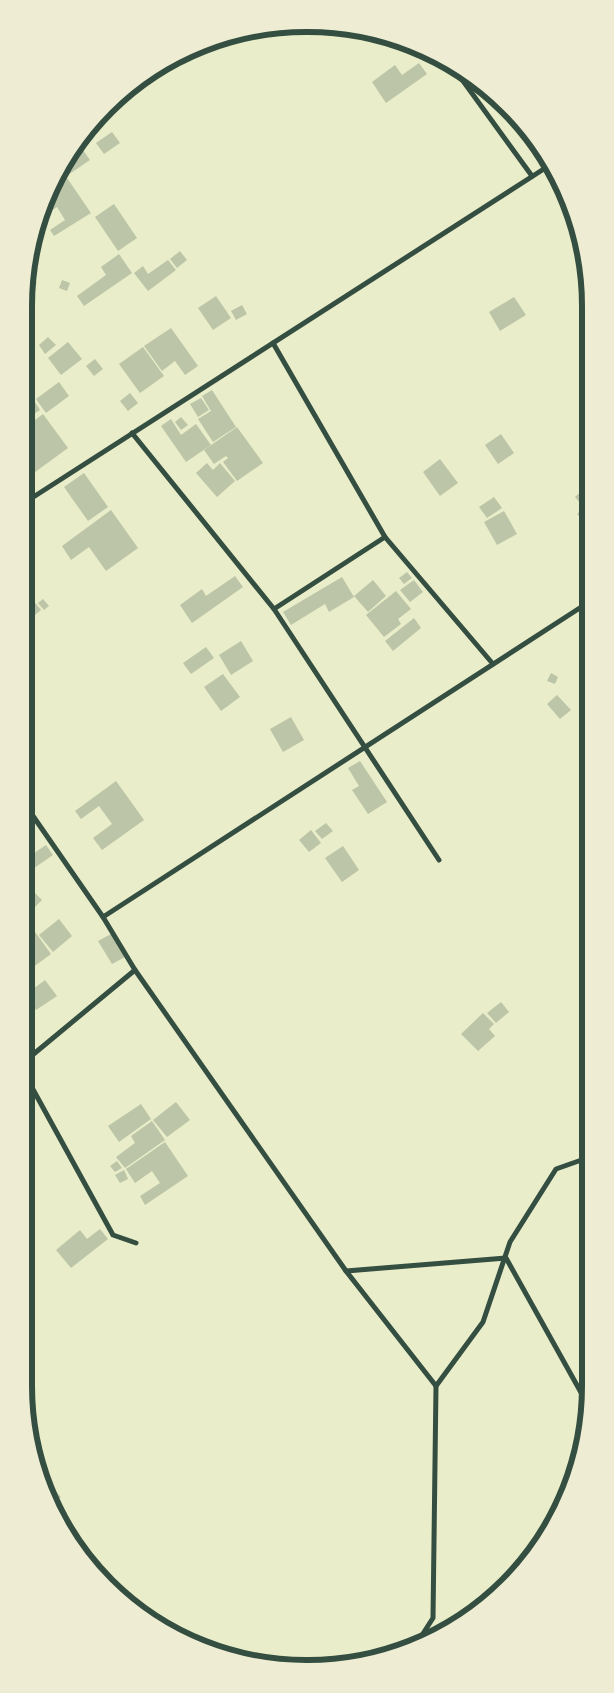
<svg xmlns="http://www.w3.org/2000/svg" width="614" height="1693" font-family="'PT Sans',sans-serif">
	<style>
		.building { fill: #bcc5a7 }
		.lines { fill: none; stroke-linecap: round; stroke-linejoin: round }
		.minor { stroke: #344e41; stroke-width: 5 }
		.rim { fill: none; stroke: #344e41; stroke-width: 6 }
	</style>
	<rect width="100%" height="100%" fill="#e9edc9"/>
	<g class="building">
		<polygon points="419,63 427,74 386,103 372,82 395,65 402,75"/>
		<polygon points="112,132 120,143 104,154 96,143"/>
		<polygon points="78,143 90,160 65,177 63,174"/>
		<polygon points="67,178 91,213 54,236 50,230 65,220 57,207 42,217 58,184"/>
		<polygon points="114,204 137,238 118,251 95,217"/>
		<polygon points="180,251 187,260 177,268 170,259"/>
		<polygon points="119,254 132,273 84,306 77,296 106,275 101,267"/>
		<polygon points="168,260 176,270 148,291 134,273 143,266 148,274"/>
		<polygon points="28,271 37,283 26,290"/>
		<polygon points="62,280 70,283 67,291 59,288"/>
		<polygon points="216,296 231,318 213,330 198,308"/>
		<polygon points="514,297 526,315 500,331 489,312"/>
		<polygon points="242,305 247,314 236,320 231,311"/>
		<polygon points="171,328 198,366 185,375 175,361 162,371 144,346"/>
		<polygon points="48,337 56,345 45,354 39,345"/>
		<polygon points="68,342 82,359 61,375 48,358"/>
		<polygon points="143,347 164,376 140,393 119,364"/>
		<polygon points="95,359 103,369 94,376 86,366"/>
		<polygon points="59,382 69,396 46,413 36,399"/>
		<polygon points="24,385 40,410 28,418 24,413"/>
		<polygon points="212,390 236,427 213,442 198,419 211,411 202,396"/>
		<polygon points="130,393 138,403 128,411 120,401"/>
		<polygon points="201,398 209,410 198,417 190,404"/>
		<polygon points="43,414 68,448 31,475 24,465 24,428"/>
		<polygon points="181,417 188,425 181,430 175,422"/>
		<polygon points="171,419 181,435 196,424 211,445 186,462 161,426"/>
		<polygon points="237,427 263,463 237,481 223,462 228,458 226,456 214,464 204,450"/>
		<polygon points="501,434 514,453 498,464 485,445"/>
		<polygon points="440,459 458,483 440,496 423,472"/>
		<polygon points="207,463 213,470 220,463 235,481 217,497 196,473"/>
		<polygon points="84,473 108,507 88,521 64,487"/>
		<polygon points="588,485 588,498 581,504 575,497"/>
		<polygon points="494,497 502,508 487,518 479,507"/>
		<polygon points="588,504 588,519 585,522 577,514"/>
		<polygon points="111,510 138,548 106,571 89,547 71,560 62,546"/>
		<polygon points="504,511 517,534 497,545 484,522"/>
		<polygon points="407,572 412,578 404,584 399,578"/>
		<polygon points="235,576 243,587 192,623 180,605 202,589 206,596"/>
		<polygon points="342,577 354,597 329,612 325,604 291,625 283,612"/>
		<polygon points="373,580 386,596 368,612 354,596"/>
		<polygon points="414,580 423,592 410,602 400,590"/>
		<polygon points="396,591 411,609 398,619 401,624 384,637 366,615"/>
		<polygon points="28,594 41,610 24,624 24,597"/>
		<polygon points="43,599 49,606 44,610 38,603"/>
		<polygon points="414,618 421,628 393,651 385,641"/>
		<polygon points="241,641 253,661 231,675 219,655"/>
		<polygon points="206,647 214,658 191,674 183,663"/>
		<polygon points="551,673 558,677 555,684 547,681"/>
		<polygon points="223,674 240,697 221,711 204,687"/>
		<polygon points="557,695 571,710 560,719 547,704"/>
		<polygon points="291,717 304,740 283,752 270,729"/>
		<polygon points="360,761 387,802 368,814 352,790 359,786 348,768"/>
		<polygon points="116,781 144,820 102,850 93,838 112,824 99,806 81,819 75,811"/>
		<polygon points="326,823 333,831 322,839 315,831"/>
		<polygon points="311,830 321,843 309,852 299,840"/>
		<polygon points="46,845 53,855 24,875 24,860"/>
		<polygon points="343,846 359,870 342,882 325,858"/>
		<polygon points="33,891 42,900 32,910 24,900"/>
		<polygon points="25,918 51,954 32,968 24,957 24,919"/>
		<polygon points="59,919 72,936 53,952 39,935"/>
		<polygon points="111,934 125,957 112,964 98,941"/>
		<polygon points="45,980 57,996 36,1010 25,995"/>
		<polygon points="501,1002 509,1012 496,1023 487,1013"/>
		<polygon points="483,1013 494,1024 489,1029 495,1036 478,1051 461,1034"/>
		<polygon points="176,1102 190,1120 167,1137 153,1120"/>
		<polygon points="141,1104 151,1119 119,1142 108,1126"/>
		<polygon points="152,1121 165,1140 125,1168 116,1157 135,1143 131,1136"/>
		<polygon points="165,1142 188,1176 145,1205 140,1196 160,1183 152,1171 135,1183 126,1169"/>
		<polygon points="117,1161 122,1168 115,1172 110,1166"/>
		<polygon points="124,1170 128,1179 120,1183 115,1175"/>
		<polygon points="100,1229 108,1239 71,1268 56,1250 80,1230 87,1239"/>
		<polygon points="50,1485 61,1497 52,1504 45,1494 44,1490"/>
	</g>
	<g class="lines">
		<g class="minor">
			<polyline points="450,63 532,176"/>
			<polyline points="273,343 385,537"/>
			<polyline points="132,433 274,609"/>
			<polyline points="24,503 550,165"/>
			<polyline points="24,803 103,917"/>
			<polyline points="439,860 274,609 385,537 493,664"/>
			<polyline points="135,970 346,1271 506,1258 588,1405"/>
			<polyline points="24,1062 135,970 103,917 589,602"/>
			<polyline points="24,1073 113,1235 136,1243"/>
			<polyline points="346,1271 436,1386 433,1618 417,1643"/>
			<polyline points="436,1386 483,1322 510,1242 556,1169 590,1157"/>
		</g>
	</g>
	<path d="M0 0H614V1693H0ZM306 32H308A274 274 0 0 1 582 306V1386A274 274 0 0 1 308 1660H306A274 274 0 0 1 32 1386V306A274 274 0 0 1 306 32Z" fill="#eeecd3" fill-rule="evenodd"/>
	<path class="rim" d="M306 32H308A274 274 0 0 1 582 306V1386A274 274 0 0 1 308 1660H306A274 274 0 0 1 32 1386V306A274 274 0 0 1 306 32Z"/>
</svg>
